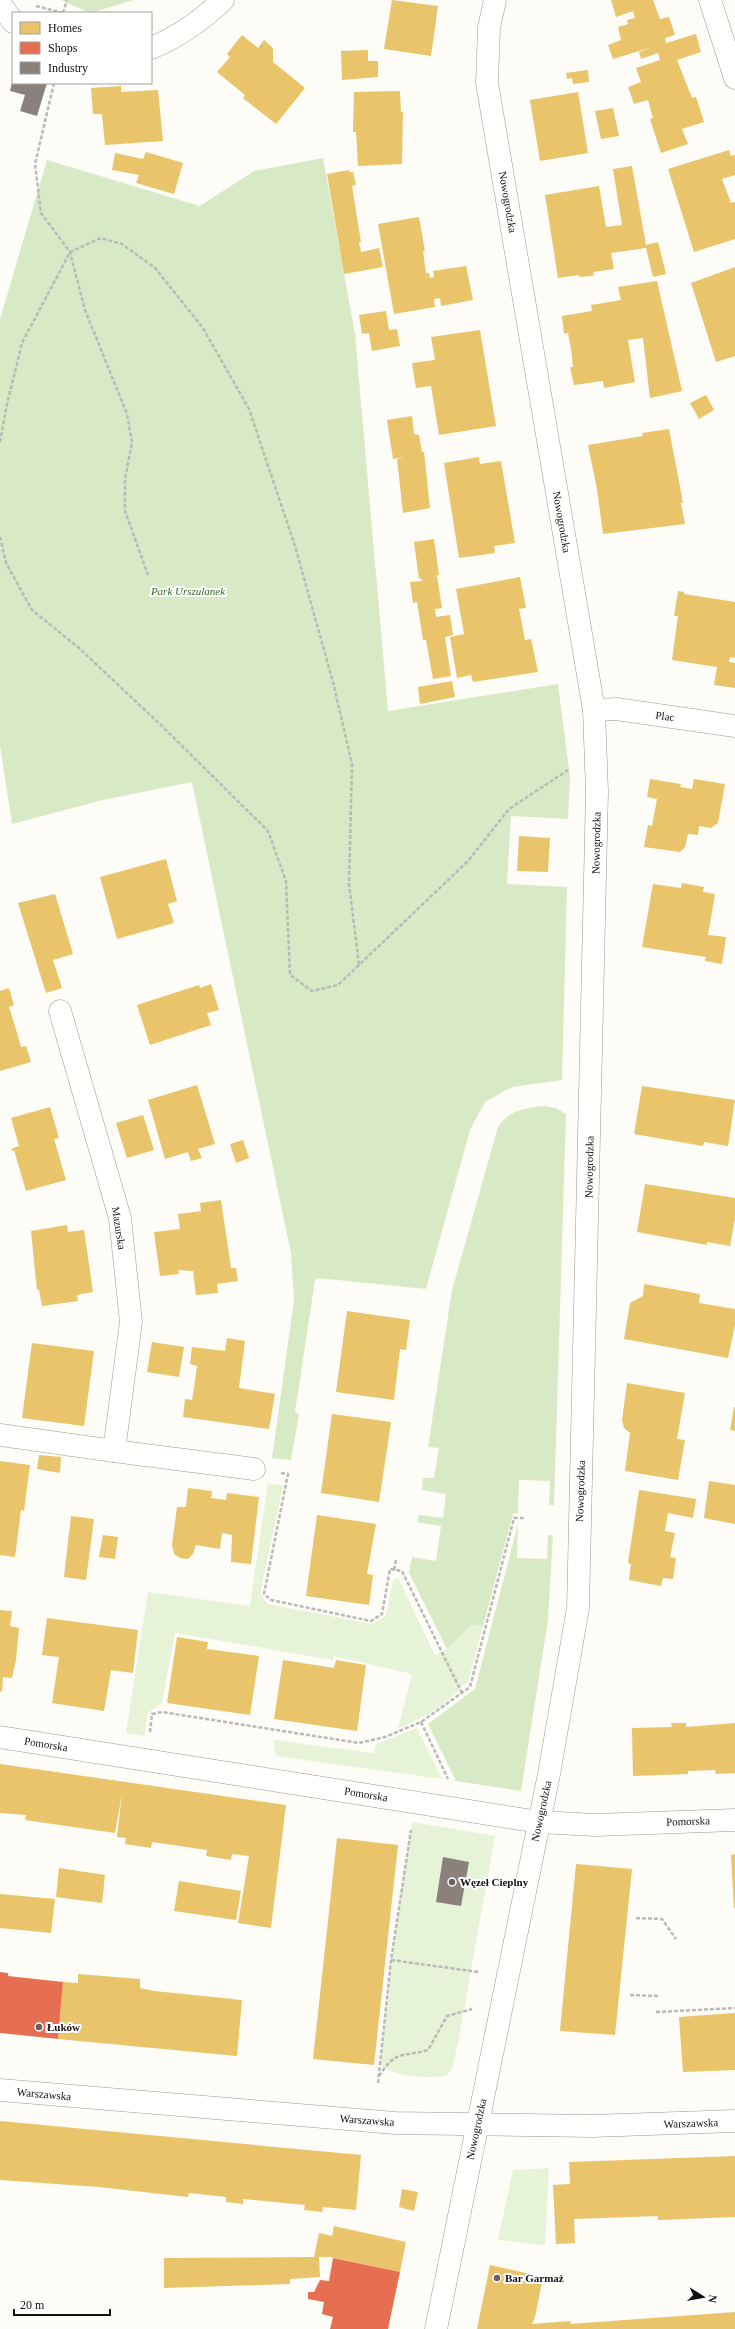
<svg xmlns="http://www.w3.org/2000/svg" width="735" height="2329" font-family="'Times New Roman',serif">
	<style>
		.green { fill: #e7f3d7 }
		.forest { fill: #d8eac5 }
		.homes { fill: #e9c46a }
		.shops { fill: #e76f51 }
		.industry { fill: #8a817c }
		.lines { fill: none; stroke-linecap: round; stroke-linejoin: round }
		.minor-casing { stroke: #979795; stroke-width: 23 }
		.path { stroke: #b9b9b8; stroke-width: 2.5; stroke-dasharray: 4 2; stroke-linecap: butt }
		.minor { stroke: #fffffe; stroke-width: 22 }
		.poi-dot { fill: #646362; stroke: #fff; stroke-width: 1.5 }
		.labels { text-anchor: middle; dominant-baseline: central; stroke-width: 4; stroke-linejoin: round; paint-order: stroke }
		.street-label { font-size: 11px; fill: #111; stroke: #fff }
		.park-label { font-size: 11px; font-style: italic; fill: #2f6b1f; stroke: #fff }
		.poi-label { font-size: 11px; font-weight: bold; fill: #111; stroke: #fff; text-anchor: start }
	</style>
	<rect width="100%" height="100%" fill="#fdfcf7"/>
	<g class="green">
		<path d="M268,1483L283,1486L260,1594L268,1604L372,1624L386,1616L393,1580L398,1578L435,1655L447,1649L472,1625L483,1626L468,1682C461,1685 460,1690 455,1694C438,1709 419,1721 398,1728L412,1674L334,1656L333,1660L175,1633L162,1703L148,1713L144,1736L126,1733L148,1592L250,1606Z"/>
		<polygon points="417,1728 442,1779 276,1756 273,1740 374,1753 376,1744"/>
		<path d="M412,1822L495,1836L458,2043L452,2068L446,2076C423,2078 400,2078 380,2065L391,1960Z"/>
		<polygon points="549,2168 545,2245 498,2240 513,2170"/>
	</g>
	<g class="forest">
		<polygon points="61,0 134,0 90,13"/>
		<polygon points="323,158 355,334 388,711 558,684 570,777 568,819 511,816 507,884 567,887 562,1080 512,1087 485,1102 470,1130 426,1289 318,1278 315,1280 295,1412 299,1414 291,1460 272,1458 294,1300 291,1253 192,782 103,800 12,824 0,746 0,319 47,160 200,206 254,171"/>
		<path d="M544,1106L556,1108L566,1114L554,1505H549L550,1481L519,1480L518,1513L513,1514L483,1626L472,1625L447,1649L409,1573L412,1557L436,1561L441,1526L417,1522L419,1515L443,1518L446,1494L422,1490L423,1478H434L439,1448L428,1447L452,1290L498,1127C510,1110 524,1108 544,1106Z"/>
		<polygon points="518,1524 517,1558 547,1559 548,1535 553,1535 548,1620 521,1791 456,1781 428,1724 475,1689"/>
	</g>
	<g class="homes">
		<polygon points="392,0 438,6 431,56 384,49"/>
		<polygon points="611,0 653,0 660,19 669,17 675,35 665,38 666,43 696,34 701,52 677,60 692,98 696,97 704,122 682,129 688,144 661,153 650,119 653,118 648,100 634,104 628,87 641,82 636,68 660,60 658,53 641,59 639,52 652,47 613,59 608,45 621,40 618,27 628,24 627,20 635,18 633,11 616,17"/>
		<polygon points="242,35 258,48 264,40 273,48 273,62 305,88 276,124 243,98 245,95 217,72 230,57 227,54"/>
		<polygon points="368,50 368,61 378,61 378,77 342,80 341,51"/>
		<polygon points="588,70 589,82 573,84 572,78 567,79 566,73"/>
		<polygon points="121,86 121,92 158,90 163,141 105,145 102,114 93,114 91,88"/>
		<polygon points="400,91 401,112 403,112 402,164 358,166 356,132 353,132 354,92"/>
		<polygon points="578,92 588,153 540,161 530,100"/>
		<polygon points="613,108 619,136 601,139 595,111"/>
		<polygon points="729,150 731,156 735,155 735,175 722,179 731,203 735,202 735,239 694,252 668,169"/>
		<polygon points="146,152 183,163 174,194 136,183 139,175 112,170 115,153 143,159"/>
		<polygon points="632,166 646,245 658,242 666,274 653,277 646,248 611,253 614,269 593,272 594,275 591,276 579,277 579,275 558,278 545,195 599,186 606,227 622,225 613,169"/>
		<polygon points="349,170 349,172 353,172 356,185 352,186 361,242 359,242 361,252 379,248 383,267 344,274 327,174"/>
		<polygon points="419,217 425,251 423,251 426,273 429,273 430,278 434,277 433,271 466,266 473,300 441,306 440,298 434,299 435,307 394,314 378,224"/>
		<polygon points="735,267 735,356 716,362 691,283"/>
		<polygon points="657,281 682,391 650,398 643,338 628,340 635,382 604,388 603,381 574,385 570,367 573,367 571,349 568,333 564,334 562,316 592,311 591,305 621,300 618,287"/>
		<polygon points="386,311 389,330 397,329 400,346 372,351 369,333 362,334 359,315"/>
		<polygon points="480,330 496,426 439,435 431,386 416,388 412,363 435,360 431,337"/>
		<polygon points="706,395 714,410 699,419 690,403"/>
		<polygon points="412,416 414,434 419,435 422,452 424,452 430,508 403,513 397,459 403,457 393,459 387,420"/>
		<polygon points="669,429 683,503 681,503 685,524 603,534 597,489 588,445 643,436 642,433"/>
		<polygon points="479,457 480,464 501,461 515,543 494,546 495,553 459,558 444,463"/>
		<polygon points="434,539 439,575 431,577 437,576 442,608 435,609 436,617 450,615 453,635 445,637 451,676 433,679 426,640 423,640 417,602 413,603 410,582 422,581 421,578 419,579 414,542"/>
		<polygon points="520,577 526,608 519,609 522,624 525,640 531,639 538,672 473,682 471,675 457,678 450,637 464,634 456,589"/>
		<polygon points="678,591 684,592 684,594 735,602 735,658 730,657 729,662 735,663 735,688 714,685 717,667 672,660 678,616 674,616"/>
		<polygon points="452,681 455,697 420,704 418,687"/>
		<polygon points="650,779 681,784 680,787 692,789 694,779 725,784 718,823 711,828 699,826 698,835 688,834 685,847 680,852 644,847 648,825 652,826 657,799 647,797"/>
		<polygon points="519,836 550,838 548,872 517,871"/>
		<polygon points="166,859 177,901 168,904 174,923 117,939 100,877"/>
		<polygon points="682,883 704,887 703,892 715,894 708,935 726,937 722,964 705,961 706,957 642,947 653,884 681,888"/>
		<polygon points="55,894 73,954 53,960 62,988 46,993 18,903"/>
		<polygon points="211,984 219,1010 207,1013 211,1025 150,1045 137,1005 199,985 200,988"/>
		<polygon points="9,988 14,1005 9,1007 15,1026 21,1047 26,1046 31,1062 0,1071 0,991"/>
		<polygon points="197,1085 215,1144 198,1149 202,1158 191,1161 188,1152 165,1159 148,1100"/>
		<polygon points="642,1086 735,1100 728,1146 704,1142 703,1146 634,1134"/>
		<polygon points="50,1107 59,1138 54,1139 66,1180 26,1191 14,1150 12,1151 11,1149 19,1146 11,1118"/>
		<polygon points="143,1115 154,1150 127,1158 116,1123"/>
		<polygon points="243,1140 249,1158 236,1163 230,1144"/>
		<polygon points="645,1184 735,1198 735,1219 730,1246 707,1242 707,1245 637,1232"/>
		<polygon points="221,1200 231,1268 236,1268 238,1281 217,1284 218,1293 196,1295 193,1271 178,1270 179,1274 160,1276 154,1232 180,1229 178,1214 201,1211 200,1203"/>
		<polygon points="67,1225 68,1232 84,1230 93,1292 77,1295 78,1301 42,1306 39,1290 37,1290 31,1231"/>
		<polygon points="644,1284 700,1294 699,1303 735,1309 735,1325 728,1358 624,1339 630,1303 643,1296"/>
		<polygon points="347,1311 410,1320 406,1350 400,1349 394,1400 336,1392"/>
		<polygon points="227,1338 245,1341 239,1388 275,1394 269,1429 183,1417 185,1399 192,1400 195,1381 197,1366 190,1364 192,1347 225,1351"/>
		<polygon points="152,1342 184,1347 179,1377 147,1372"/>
		<polygon points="32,1343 94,1351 84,1426 22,1418"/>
		<polygon points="627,1383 685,1393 677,1439 685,1440 678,1480 625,1471 630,1433 624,1428 622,1420"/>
		<polygon points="734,1407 735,1407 735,1431 730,1430"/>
		<polygon points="332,1414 391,1422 379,1502 321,1493"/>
		<polygon points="39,1455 61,1457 60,1473 37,1469"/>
		<polygon points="0,1461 30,1465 24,1511 21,1510 15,1557 0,1555"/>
		<polygon points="709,1481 735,1485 735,1524 704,1518"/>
		<polygon points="188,1488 212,1491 211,1498 226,1500 227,1493 259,1497 251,1564 231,1562 232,1535 222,1533 220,1549 196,1545 193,1554 188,1559 180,1558 174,1554 172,1545 177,1507 186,1507"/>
		<polygon points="639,1490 696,1499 693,1518 668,1513 665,1531 675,1533 670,1557 676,1558 673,1579 663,1578 661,1586 629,1580 631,1564 628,1563"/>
		<polygon points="317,1515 376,1524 367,1574 373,1575 369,1605 306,1596"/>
		<polygon points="71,1516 94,1519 86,1580 64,1577"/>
		<polygon points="103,1535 118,1537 115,1559 99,1557"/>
		<polygon points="0,1610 12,1611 10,1626 19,1628 16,1660 12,1678 3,1677 2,1692 0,1691"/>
		<polygon points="47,1618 138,1630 133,1673 111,1670 104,1711 52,1703 59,1657 42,1655"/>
		<polygon points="177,1637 208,1642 207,1649 259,1656 250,1715 167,1703"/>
		<polygon points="283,1660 334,1668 336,1660 366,1665 357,1731 274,1719"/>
		<polygon points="671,1723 686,1723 686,1727 735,1723 735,1773 716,1774 715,1770 688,1771 688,1774 633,1776 632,1728 672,1727"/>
		<polygon points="0,1764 286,1805 271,1928 238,1923 249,1856 232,1854 231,1860 206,1856 207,1850 152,1842 151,1848 125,1844 126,1838 117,1837 122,1794 115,1833 25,1820 26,1815 0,1813"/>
		<polygon points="337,1838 398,1845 374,2065 313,2059"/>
		<polygon points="735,1854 735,1908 734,1908 731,1855"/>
		<polygon points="576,1864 632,1869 615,2035 560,2031"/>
		<polygon points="59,1868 105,1875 102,1903 56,1897"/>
		<polygon points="179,1881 241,1891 236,1920 174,1911"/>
		<polygon points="0,1894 55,1899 51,1933 0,1928"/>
		<polygon points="78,1974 140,1979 140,1988 154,1991 242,2000 237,2056 58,2039 63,1982 78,1983"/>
		<polygon points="735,2013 735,2070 683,2072 679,2017"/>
		<polygon points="0,2121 361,2155 356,2210 323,2207 322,2212 304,2210 305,2205 243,2199 243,2204 226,2202 226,2197 189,2193 188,2197 99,2187 0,2180"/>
		<polygon points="735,2156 735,2217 658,2220 658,2216 574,2219 575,2243 556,2244 553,2185 570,2184 569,2162"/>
		<polygon points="402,2189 418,2192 414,2211 399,2207"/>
		<polygon points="334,2226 406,2242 400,2272 329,2257 319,2257 320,2277 290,2279 290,2284 164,2288 164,2258 314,2257 319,2233 332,2236"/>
		<polygon points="490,2265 543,2277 535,2317 532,2324 571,2321 570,2324 735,2312 735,2329 477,2329"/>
	</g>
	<g class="shops">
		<polygon points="0,1972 8,1973 8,1976 63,1982 58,2039 0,2033"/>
		<polygon points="333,2258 400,2272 388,2329 330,2329 333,2317 322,2314 324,2302 308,2299 308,2292 314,2292 320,2280 329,2281"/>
	</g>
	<g class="industry">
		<polygon points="12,83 47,83 37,116 20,111 25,95 10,91"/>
		<polygon points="443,1857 469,1862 461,1906 436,1902"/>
	</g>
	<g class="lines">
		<g class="minor-casing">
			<g id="minor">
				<polyline points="710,0 735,78"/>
				<polyline points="0,3 13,22"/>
				<path d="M151,48C179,37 201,21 223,0"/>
				<polyline points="594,710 616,709 735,726"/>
				<polyline points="0,1435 114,1451 131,1322 120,1218 60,1011"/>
				<polyline points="114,1451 254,1469"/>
				<polyline points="0,1737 539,1822 595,1825 735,1820"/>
				<polyline points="0,2090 395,2123 592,2126 735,2121"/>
				<polyline points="436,2329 549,1774 578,1608 597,792 594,710 487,83 489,28 495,0"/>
			</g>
		</g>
		<g class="path">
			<polyline points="36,6 63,13"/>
			<polyline points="63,13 67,0"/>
			<polyline points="54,83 35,164 41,213 70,252 85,310 127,414 132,443 125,479 125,511 148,575"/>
			<polyline points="0,442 7,404 22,343 70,252 101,238 122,244 155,268 203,328 249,409 295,546 333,682 352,764 349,884 359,965"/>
			<polyline points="0,537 6,563 32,610 79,648 164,728 268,831 286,881 290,975 312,991 338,985 468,861 509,809 568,770"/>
			<polyline points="281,1473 288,1474 264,1594 271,1600 371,1621 382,1614 390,1569 402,1571 462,1693"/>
			<polyline points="394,1570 396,1560"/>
			<polyline points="421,1722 448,1779"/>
			<polyline points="150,1732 152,1714 162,1712 359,1743 385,1737 421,1722 470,1687 514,1518 525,1518"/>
			<polyline points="636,1918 662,1919 676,1939"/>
			<polyline points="391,1960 479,1972"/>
			<polyline points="630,1995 658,1996"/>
			<polyline points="656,2012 735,2008"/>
			<path d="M379,2076C397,2049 400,2058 428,2050L447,2016L472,2009"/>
			<polyline points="378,2083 391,1960 411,1830"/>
		</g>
		<use href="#minor" class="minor"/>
	</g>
	<g class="poi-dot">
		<circle cx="452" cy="1882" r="4"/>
		<circle cx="39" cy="2027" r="4"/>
		<circle cx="497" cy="2278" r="4"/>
	</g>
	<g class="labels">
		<g class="street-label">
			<text transform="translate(508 202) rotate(80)">Nowogrodzka</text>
			<text transform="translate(562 522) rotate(80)">Nowogrodzka</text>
			<text transform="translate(665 716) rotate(8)">Plac</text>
			<text transform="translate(596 843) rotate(-89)">Nowogrodzka</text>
			<text transform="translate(589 1167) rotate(-89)">Nowogrodzka</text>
			<text transform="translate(119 1228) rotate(81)">Mazurska</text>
			<text transform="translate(580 1491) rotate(-88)">Nowogrodzka</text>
			<text transform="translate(46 1744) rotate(9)">Pomorska</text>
			<text transform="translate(366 1794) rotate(9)">Pomorska</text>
			<text transform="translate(541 1811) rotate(-78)">Nowogrodzka</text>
			<text transform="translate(688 1821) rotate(-2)">Pomorska</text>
			<text transform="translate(44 2094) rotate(5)">Warszawska</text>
			<text transform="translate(367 2120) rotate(4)">Warszawska</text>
			<text transform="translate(691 2123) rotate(-2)">Warszawska</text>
			<text transform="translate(476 2129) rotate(-78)">Nowogrodzka</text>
		</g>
		<g class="park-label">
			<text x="188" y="591">Park Urszulanek</text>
		</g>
		<g class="poi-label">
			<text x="460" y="1882">Węzeł Cieplny</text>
			<text x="47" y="2027">Łuków</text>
			<text x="505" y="2278">Bar Garmaż</text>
		</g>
	</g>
	<rect x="12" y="12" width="140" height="72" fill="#ffffff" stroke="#a0a0a0"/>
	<rect x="20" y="22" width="20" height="12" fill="#e9c46a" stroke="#a0a0a0"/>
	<text x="48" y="32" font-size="12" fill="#111111">Homes</text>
	<rect x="20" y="42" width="20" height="12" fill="#e76f51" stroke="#a0a0a0"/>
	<text x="48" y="52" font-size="12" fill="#111111">Shops</text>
	<rect x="20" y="62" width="20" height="12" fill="#8a817c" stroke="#a0a0a0"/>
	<text x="48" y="72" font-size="12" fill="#111111">Industry</text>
	<g transform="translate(703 2297) rotate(101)" stroke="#ffffff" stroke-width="3" paint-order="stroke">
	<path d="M0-3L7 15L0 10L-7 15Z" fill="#111111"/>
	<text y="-6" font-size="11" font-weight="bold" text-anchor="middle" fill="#111111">N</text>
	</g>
	<path d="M14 2309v6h96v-6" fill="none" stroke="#111111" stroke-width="2"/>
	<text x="20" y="2309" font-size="12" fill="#111111" stroke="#ffffff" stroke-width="3" paint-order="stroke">20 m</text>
</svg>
